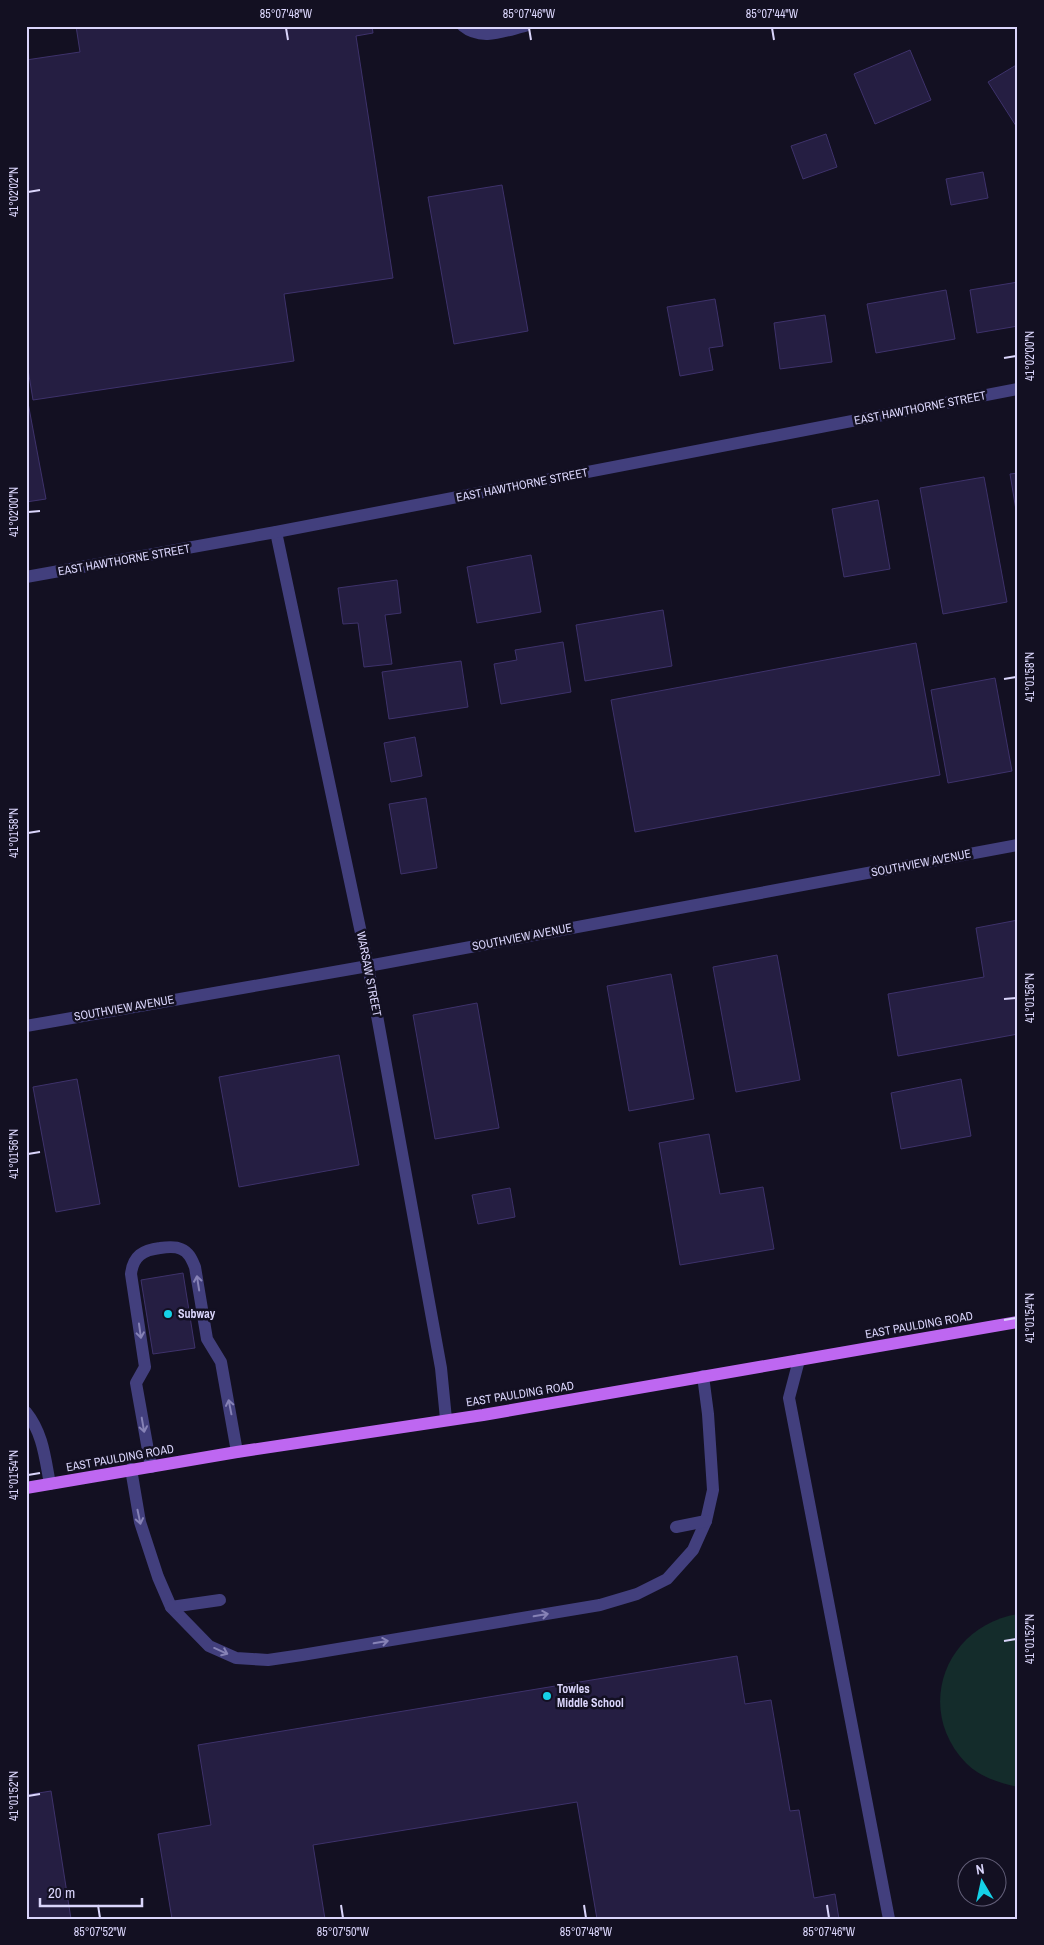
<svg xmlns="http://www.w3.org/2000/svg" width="1044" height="1945" font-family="'Archivo Narrow',sans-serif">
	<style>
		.green { fill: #142c2b }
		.building { fill: #251e42; stroke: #3e326b }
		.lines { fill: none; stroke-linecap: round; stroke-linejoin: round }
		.minor { stroke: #423f7d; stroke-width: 12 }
		.major { stroke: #be67f1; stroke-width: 12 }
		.oneway { stroke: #8682b6 }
		.ticks { fill: none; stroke: #dad5fb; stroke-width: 2 }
		.poi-dot { fill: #15d1e7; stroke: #131022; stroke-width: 2 }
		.labels { text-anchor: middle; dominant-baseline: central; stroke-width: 5; stroke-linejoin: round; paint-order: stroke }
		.street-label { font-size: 12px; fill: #dad5fb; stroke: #131022 }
		.poi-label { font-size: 12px; font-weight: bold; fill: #dad5fb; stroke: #131022; text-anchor: start }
		.neatline { fill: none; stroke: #dad5fb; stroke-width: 2 }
		.ticks-label { font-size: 12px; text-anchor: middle; fill: #dad5fb }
	</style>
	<rect width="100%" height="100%" fill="#131022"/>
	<path class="green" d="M1018,1614V1787C999,1783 980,1777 966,1763C914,1709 945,1626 1018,1614Z"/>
	<g class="building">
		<polygon points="76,26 372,26 373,33 356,36 393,278 284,294 294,361 33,400 26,357 26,60 80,52"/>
		<polygon points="910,50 931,100 875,124 854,74"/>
		<polygon points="1018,64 1018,129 988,82"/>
		<polygon points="826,134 837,167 803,179 791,146"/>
		<polygon points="983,172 988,198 951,205 946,179"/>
		<polygon points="502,185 528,331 454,344 428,197"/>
		<polygon points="1018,282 1018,326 977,333 970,290"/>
		<polygon points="946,290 955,339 876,353 867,304"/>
		<polygon points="715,299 723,346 709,348 713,370 680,376 667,307"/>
		<polygon points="825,315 832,362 780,369 774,323"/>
		<polygon points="26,392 46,499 26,502"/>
		<polygon points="1018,473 1018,522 1010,474"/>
		<polygon points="984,477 1007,602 943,614 920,488"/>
		<polygon points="878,500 890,569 844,577 832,509"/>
		<polygon points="531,555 541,612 477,623 467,567"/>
		<polygon points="397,580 401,613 385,615 392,664 364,667 358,623 343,624 338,588"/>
		<polygon points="663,610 672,666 585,681 576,625"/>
		<polygon points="563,642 571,692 501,704 494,664 517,660 515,650"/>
		<polygon points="916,643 940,775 635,832 611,700"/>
		<polygon points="461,661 468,707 389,719 382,672"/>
		<polygon points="995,678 1012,771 948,783 931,690"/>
		<polygon points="415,737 422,776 391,782 384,743"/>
		<polygon points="426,798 437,868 401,874 389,804"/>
		<polygon points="1018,920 1018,1034 898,1056 888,994 984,977 976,928"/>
		<polygon points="777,955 800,1080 736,1092 713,967"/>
		<polygon points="671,974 694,1099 629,1111 607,986"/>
		<polygon points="477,1003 499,1128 435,1139 413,1015"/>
		<polygon points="339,1055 359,1165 239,1187 219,1077"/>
		<polygon points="77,1079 100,1204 56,1212 33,1087"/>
		<polygon points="961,1079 971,1136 901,1149 891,1093"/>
		<polygon points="709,1134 720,1194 763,1187 774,1249 680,1265 659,1143"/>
		<polygon points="510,1188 515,1217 478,1224 472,1195"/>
		<polygon points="183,1273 195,1348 153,1354 141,1280"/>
		<polygon points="737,1656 745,1704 771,1700 790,1811 799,1810 814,1898 835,1894 839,1919 597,1919 577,1802 313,1845 325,1919 172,1919 158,1834 211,1825 198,1745"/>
		<polygon points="51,1791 71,1919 26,1919 26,1795"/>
	</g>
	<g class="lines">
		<g class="minor">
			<path d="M463,26C481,41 504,31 525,26"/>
			<polyline points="276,532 368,966 441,1368 446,1419"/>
			<polyline points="26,577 276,532 1018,389"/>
			<polyline points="26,1026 368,966 1018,845"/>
			<polyline points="799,1360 789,1398 889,1919"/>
			<path d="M26,1412C43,1433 45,1458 50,1484"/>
			<path d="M151,1467L136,1383L145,1367L131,1274C133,1256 143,1250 160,1248C167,1247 175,1246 181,1249C189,1252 192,1260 195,1267L207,1339L221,1362L237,1452"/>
			<polyline points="131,1469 140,1522 158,1577 171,1607 209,1646 236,1658 268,1660 302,1655 600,1605 637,1594 667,1579 693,1550 706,1521 713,1490 708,1414 703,1376"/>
			<polyline points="676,1527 706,1521"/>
			<polyline points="171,1607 220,1600"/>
		</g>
		<polyline class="major" points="26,1488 237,1452 483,1415 1018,1322"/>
	</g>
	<defs><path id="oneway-shaft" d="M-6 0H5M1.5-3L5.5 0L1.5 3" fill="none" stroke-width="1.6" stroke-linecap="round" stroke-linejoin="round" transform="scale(1.25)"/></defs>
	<g class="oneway">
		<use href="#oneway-shaft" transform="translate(198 1283) rotate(-99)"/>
		<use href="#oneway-shaft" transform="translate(140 1331) rotate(82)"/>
		<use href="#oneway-shaft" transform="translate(230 1407) rotate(-101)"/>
		<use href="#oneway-shaft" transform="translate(143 1425) rotate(80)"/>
		<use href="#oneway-shaft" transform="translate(139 1517) rotate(78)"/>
		<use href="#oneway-shaft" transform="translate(541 1615) rotate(-10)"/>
		<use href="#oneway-shaft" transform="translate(381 1642) rotate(-10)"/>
		<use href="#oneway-shaft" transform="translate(221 1651) rotate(24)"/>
	</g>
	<path class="ticks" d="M286,28L288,40M529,28L531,40M772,28L774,40M28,192L40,190M1004,358L1016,356M28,512L40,511M1004,679L1016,677M28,833L40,831M1004,999L1016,998M28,1154L40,1152M1004,1320L1016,1318M28,1475L40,1473M1004,1641L1016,1639M28,1796L40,1794M98,1905L100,1918M341,1905L343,1918M584,1905L586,1918M827,1905L829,1918"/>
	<g class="poi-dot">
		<circle cx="168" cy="1314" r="5"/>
		<circle cx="547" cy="1696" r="5"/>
	</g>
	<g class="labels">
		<g class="street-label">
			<text transform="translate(920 408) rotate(-11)">EAST HAWTHORNE STREET</text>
			<text transform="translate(522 485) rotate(-11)">EAST HAWTHORNE STREET</text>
			<text transform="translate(124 560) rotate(-10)">EAST HAWTHORNE STREET</text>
			<text transform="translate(921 863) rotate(-11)">SOUTHVIEW AVENUE</text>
			<text transform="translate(522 937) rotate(-11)">SOUTHVIEW AVENUE</text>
			<text transform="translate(369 974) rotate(79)">WARSAW STREET</text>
			<text transform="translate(124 1008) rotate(-10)">SOUTHVIEW AVENUE</text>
			<text transform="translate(919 1325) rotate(-10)">EAST PAULDING ROAD</text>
			<text transform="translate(520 1394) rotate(-9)">EAST PAULDING ROAD</text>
			<text transform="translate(120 1458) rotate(-10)">EAST PAULDING ROAD</text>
		</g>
		<g class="poi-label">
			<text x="178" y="1314">Subway</text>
			<text x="557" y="1689">Towles<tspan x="557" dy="14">Middle School</tspan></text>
		</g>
	</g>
	<rect width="1044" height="1945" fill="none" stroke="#131022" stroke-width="55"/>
	<g transform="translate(982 1882) rotate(351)"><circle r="24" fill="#131022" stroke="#635f79"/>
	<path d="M0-4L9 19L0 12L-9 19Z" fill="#15d1e7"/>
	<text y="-8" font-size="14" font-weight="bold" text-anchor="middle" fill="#dad5fb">N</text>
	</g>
	<path d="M40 1898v8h102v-8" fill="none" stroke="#dad5fb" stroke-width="2.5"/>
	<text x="48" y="1898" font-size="15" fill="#dad5fb" stroke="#131022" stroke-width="4" paint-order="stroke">20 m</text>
	<rect x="28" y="28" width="988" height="1890" class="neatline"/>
	<g class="ticks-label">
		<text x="286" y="18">85°07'48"W</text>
		<text x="529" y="18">85°07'46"W</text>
		<text x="772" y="18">85°07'44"W</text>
		<text transform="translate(14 192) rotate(-90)" y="4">41°02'02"N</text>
		<text transform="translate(1030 356) rotate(-90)" y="4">41°02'00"N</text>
		<text transform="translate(14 512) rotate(-90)" y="4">41°02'00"N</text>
		<text transform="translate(1030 677) rotate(-90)" y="4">41°01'58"N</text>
		<text transform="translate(14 833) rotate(-90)" y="4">41°01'58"N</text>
		<text transform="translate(1030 998) rotate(-90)" y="4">41°01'56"N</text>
		<text transform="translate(14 1154) rotate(-90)" y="4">41°01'56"N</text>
		<text transform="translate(1030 1318) rotate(-90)" y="4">41°01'54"N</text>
		<text transform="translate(14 1475) rotate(-90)" y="4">41°01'54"N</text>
		<text transform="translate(1030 1639) rotate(-90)" y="4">41°01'52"N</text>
		<text transform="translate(14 1796) rotate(-90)" y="4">41°01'52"N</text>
		<text x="100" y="1936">85°07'52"W</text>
		<text x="343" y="1936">85°07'50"W</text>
		<text x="586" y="1936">85°07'48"W</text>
		<text x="829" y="1936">85°07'46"W</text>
	</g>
</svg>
